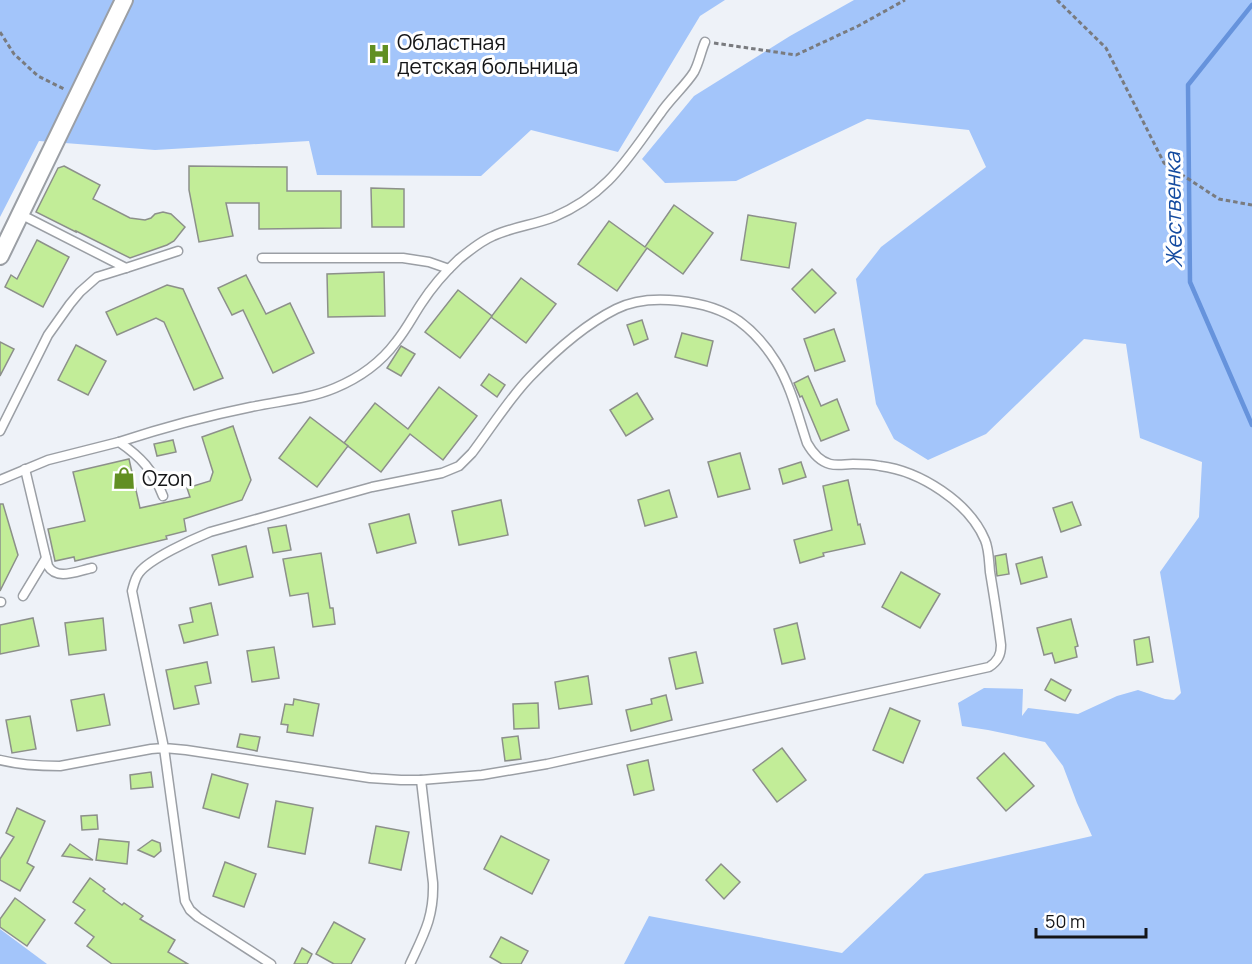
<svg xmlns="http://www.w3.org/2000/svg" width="1252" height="964" font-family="Manrope,sans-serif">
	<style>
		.green { fill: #a3c5fa }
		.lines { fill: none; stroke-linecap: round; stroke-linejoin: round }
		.stream { stroke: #6693dc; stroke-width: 4.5 }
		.building { fill: #c2ed98; stroke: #8c908a; stroke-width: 1.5 }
		.lane-casing { stroke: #9b9fa5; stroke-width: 11 }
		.street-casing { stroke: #9b9fa5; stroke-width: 20 }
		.path { stroke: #797b7f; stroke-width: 3; stroke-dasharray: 4.5 3; stroke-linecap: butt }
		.lane { stroke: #fff; stroke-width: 8 }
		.street { stroke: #fff; stroke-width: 16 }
		.labels { text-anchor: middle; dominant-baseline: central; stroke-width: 6; stroke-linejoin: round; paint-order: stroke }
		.poi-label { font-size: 21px; fill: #141517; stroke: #fff; text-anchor: start }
		.water-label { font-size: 22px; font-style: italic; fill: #144ba0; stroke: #fff }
	</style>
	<rect width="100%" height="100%" fill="#eef2f8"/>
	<g class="green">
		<polygon points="0,0 725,0 700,16 618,152 531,130 481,176 317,175 309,141 155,150 39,141 0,217"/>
		<polygon points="854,0 1252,0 1252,964 624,964 649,916 842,953 925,874 1092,836 1077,803 1063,766 1045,742 988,730 962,726 958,703 984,688 1023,689 1022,716 1028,708 1078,714 1117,696 1138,690 1165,699 1174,700 1181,693 1160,572 1199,517 1202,462 1140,438 1126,344 1084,339 986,434 928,460 894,439 876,404 856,279 881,247 986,167 969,130 867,119 736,181 665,183 642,159 694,96 790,36"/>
		<polygon points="0,929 47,964 0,964"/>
	</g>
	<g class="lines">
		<polyline class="stream" points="1252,5 1188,85 1190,282 1252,425"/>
	</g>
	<g class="building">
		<polygon points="64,166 100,185 93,199 130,218 145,220 151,218 155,214 163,212 171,214 185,227 174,241 167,245 130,258 76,231 76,232 36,212 58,168"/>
		<polygon points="189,166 287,167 287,191 341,191 341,228 259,229 259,203 226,203 233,236 199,242 189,190"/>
		<polygon points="371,188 404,189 404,227 372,227"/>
		<polygon points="674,205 713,233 683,274 647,248 617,291 578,264 609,221 645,247"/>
		<polygon points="748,215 796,223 789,268 741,260"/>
		<polygon points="37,240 69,257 43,307 5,287 11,275 17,279"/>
		<polygon points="812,269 836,293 815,313 792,289"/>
		<polygon points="384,272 385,316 328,317 327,274"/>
		<polygon points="246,275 266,314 290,303 314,353 273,373 243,310 232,315 218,288"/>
		<polygon points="521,278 556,304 526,343 491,317"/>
		<polygon points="167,285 183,289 223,378 194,390 164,322 156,318 117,335 106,312"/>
		<polygon points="458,290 492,316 460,358 425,332"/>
		<polygon points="642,320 648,339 634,345 627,325"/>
		<polygon points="834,329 845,361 815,371 804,339"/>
		<polygon points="682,333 713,341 707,366 675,357"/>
		<polygon points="0,342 14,349 0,376"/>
		<polygon points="76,345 106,361 88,395 58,380"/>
		<polygon points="401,346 415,354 401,376 387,368"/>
		<polygon points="489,374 505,385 497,397 481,385"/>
		<polygon points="808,376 821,406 837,399 849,430 821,441 802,396 800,397 794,383"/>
		<polygon points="439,387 477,416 443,460 410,434 381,472 344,443 375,403 408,429"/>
		<polygon points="637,393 653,419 626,436 610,410"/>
		<polygon points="310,417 348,446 317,487 279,458"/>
		<polygon points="233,426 251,480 242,500 184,519 186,531 166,536 167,539 75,561 74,557 55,561 48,529 85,521 73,472 129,459 140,508 190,497 187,488 210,481 213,472 202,437"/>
		<polygon points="173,440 176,452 157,456 154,444"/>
		<polygon points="740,453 750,489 718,497 708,462"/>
		<polygon points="801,462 806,477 783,484 779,469"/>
		<polygon points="848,480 858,525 860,524 865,544 823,553 824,556 800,563 794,540 832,530 823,486"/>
		<polygon points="669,490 677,517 645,526 638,500"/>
		<polygon points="501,500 508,535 459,545 452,511"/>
		<polygon points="1072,502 1081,525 1061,532 1053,508"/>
		<polygon points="0,504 3,504 18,555 0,591"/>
		<polygon points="409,514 416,543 377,553 369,524"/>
		<polygon points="286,525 291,550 273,553 268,528"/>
		<polygon points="246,546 253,577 219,585 212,555"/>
		<polygon points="321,553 330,608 333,608 335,624 313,627 308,593 290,596 283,559"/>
		<polygon points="1006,554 1009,574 997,576 995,556"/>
		<polygon points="1042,557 1047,577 1021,584 1016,564"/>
		<polygon points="901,572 940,594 920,628 882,607"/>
		<polygon points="211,603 218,635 184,643 179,625 193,622 190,608"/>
		<polygon points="33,618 39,646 0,654 0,625"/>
		<polygon points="103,618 106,650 69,655 65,623"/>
		<polygon points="1071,619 1078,646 1075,647 1077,657 1055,663 1052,653 1044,655 1037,628"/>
		<polygon points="797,623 805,659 782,664 774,629"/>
		<polygon points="1149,637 1153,662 1137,665 1134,640"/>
		<polygon points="274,647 279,678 252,682 247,651"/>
		<polygon points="696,652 703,683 676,689 669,658"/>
		<polygon points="207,662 211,683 195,686 199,704 174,709 166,670"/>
		<polygon points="588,676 592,704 559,709 555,682"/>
		<polygon points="1051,679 1071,690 1065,701 1045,690"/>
		<polygon points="104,694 110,725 77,731 71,700"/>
		<polygon points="666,695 672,720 631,731 626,710 652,704 651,699"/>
		<polygon points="294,699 319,704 313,736 287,732 288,725 281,724 285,704 293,705"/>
		<polygon points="538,703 539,728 514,729 513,704"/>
		<polygon points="890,708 920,721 903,763 873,750"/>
		<polygon points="30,716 36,749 12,753 6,720"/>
		<polygon points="240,734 260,737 257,751 237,747"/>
		<polygon points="518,736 521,759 505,761 502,738"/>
		<polygon points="782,748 806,780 777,802 753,770"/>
		<polygon points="1004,753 1034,786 1006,811 977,778"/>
		<polygon points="648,760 654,790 634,795 627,765"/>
		<polygon points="151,772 153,787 131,789 130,775"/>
		<polygon points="212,774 248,784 239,818 203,808"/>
		<polygon points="276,801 313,808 305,854 268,847"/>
		<polygon points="17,808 45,821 27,863 34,867 20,891 0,880 0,859 14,837 6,833"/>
		<polygon points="97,815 98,829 82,830 81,816"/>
		<polygon points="376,826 409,832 401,870 369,863"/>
		<polygon points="501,836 549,860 532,894 484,869"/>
		<polygon points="99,839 129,842 127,864 96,860"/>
		<polygon points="152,840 160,843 161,851 154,857 138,850"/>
		<polygon points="70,844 93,860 62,856"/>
		<polygon points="225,862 256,874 244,907 213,896"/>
		<polygon points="721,864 740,882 724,899 706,880"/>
		<polygon points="90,878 105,889 103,891 122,905 124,903 143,916 140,919 175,940 168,952 188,964 112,964 87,946 94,937 75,923 85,910 73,902"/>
		<polygon points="15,898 45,920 27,946 0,927 0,919"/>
		<polygon points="334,922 365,939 351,964 334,964 316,954"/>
		<polygon points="501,937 528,951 521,964 502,964 490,957"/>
		<polygon points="302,948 312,954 307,964 294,964"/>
	</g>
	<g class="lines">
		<g class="lane-casing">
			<g id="lane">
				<polyline points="262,258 403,258 429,262 449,269"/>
				<polyline points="126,268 178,251"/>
				<polyline points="0,431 48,335 70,304 80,292 97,277 126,268 20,214"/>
				<path d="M119,442C162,428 206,416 251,407C279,401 309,399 335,388C359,378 381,362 396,342C406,330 413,316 421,304C432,287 445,272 459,259C470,250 481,241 493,236C512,227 534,225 554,217C608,194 627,159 660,114C669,100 686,85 694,72C699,63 701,51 705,42"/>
				<path d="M25,469L48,566C57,581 77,571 92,568"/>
				<path d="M0,480L48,460L119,442C141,457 153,470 163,496"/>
				<polyline points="23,596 46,558"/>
				<polyline points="0,602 1,602"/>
				<path d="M0,760C20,765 39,766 60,766L151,749L164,748L186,750L370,778L401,780H421L482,775L547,764L989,667C998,661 1001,655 1001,645C998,621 994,596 990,572C989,562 989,549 985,540C969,502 920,471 880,466C871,464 862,464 853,464C845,464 838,466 830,464C819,461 812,452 807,443C798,416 791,386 776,362C766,346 754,332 739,321C709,300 649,292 616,309C584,325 555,351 530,377C508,400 491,428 472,453L459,466L442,473L372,487L210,532C193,539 149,559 139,573C135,578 134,584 132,591L164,748L185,901L190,910L198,917L271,964"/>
				<path d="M410,964C424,934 434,917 433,883L421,780"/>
			</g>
		</g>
		<g class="street-casing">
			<polyline id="street" points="0,256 124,0"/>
		</g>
		<g class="path">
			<polyline points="1057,0 1106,48 1164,163 1219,199 1252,205"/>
			<polyline points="0,32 14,54 38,76 64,89"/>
			<polyline points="714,43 796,55 858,26 905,0"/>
		</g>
		<use href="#lane" class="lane"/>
		<use href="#street" class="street"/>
	</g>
	<defs>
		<g id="hospital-bare" transform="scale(1.8)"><path d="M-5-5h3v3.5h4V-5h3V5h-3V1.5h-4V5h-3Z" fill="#618f22" stroke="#fff" stroke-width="2.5" paint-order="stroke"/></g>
		<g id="shop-bare" transform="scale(1.8)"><path d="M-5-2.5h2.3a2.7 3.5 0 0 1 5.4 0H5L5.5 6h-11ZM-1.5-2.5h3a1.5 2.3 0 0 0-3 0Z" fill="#618f22" stroke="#fff" stroke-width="2.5" paint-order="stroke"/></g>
	</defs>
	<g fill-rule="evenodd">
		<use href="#hospital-bare" x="379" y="54"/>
		<use href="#shop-bare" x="124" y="478"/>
	</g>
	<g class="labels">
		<g class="poi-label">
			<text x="397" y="42">Областная<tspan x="397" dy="24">детская больница</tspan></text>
			<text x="142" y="478">Ozon</text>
		</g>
		<g class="water-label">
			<text transform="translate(1173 210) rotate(-91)">Жественка</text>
		</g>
	</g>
	<path d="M1036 928v9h110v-9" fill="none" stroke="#141517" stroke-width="3"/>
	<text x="1045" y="928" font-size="18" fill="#141517" stroke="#ffffff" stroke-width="4.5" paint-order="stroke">50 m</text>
</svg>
